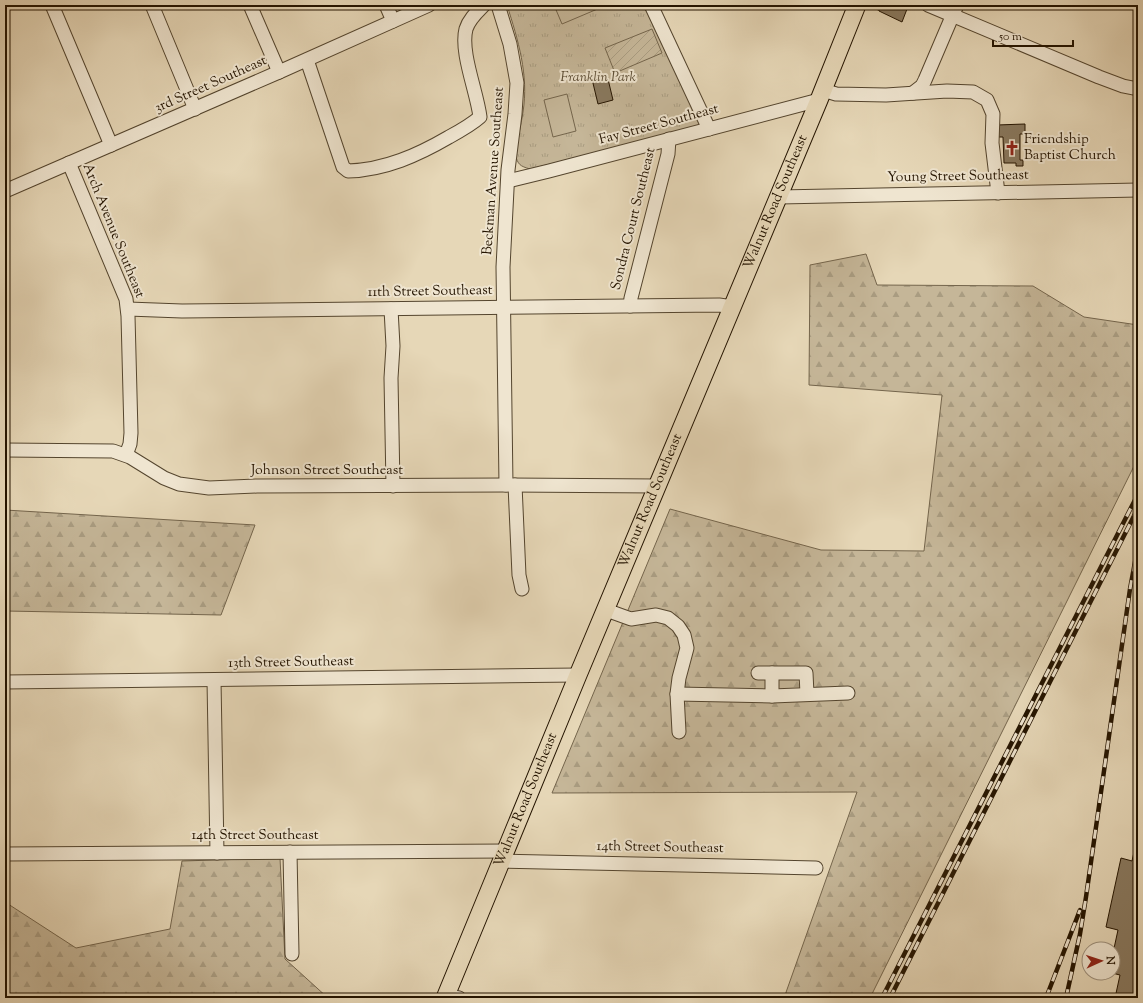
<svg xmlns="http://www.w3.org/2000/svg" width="1143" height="1003" font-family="'Sorts Mill Goudy',serif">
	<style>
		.forest { fill: url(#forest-firs); stroke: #74654c }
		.park { fill: url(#park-tufts); stroke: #74654c }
		.garden { fill: url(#garden-furrows); stroke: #74654c }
		.pitch { fill: #c5b698; stroke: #74654c }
		.building { fill: #89795f; stroke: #241400 }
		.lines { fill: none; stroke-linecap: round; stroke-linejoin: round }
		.minor-casing { stroke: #54452e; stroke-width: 15 }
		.major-casing { stroke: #241400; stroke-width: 19 }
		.path { stroke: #241400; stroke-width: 2; stroke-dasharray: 3 2; stroke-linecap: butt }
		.minor { stroke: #efe5d0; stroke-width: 13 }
		.major { stroke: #e6d7b7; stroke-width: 17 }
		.rail-casing { stroke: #241400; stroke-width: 4.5 }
		.rail { stroke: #efe5d0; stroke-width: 3; stroke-dasharray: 9; stroke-linecap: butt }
		.labels { text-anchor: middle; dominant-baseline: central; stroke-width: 4; stroke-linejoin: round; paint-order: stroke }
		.park-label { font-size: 14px; font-style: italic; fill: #5c4d35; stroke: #efe5d0 }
		.street-label { font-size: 14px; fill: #241400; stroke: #efe5d0 }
		.poi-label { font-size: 14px; fill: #241400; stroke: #efe5d0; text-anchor: start }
	</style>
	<defs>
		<pattern id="forest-firs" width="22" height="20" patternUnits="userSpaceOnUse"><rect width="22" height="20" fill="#c5b698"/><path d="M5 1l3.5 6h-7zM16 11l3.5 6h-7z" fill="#a99c81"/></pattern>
		<pattern id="park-tufts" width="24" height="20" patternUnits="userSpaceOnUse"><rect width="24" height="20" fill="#c5b698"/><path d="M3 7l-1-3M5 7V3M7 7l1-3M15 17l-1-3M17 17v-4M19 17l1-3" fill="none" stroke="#a99c81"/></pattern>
		<pattern id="garden-furrows" width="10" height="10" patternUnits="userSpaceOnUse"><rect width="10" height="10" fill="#c5b698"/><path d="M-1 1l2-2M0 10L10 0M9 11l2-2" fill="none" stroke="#a99c81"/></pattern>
	</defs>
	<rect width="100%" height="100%" fill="#e6d7b7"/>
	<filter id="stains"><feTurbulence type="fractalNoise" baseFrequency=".005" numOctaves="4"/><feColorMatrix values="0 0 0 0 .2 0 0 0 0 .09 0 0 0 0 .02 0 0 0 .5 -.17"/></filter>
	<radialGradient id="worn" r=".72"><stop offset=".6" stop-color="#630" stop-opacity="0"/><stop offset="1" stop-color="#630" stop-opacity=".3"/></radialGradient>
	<g class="forest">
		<polygon points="866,254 877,285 1033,286 1084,317 1138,325 1138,458 870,998 784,998 857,792 552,793 670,509 821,550 924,551 942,395 809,385 810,265"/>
		<polygon points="5,510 255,525 221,615 5,611"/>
		<polygon points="280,858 285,959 328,998 5,998 5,902 76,948 170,929 182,861"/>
	</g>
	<path class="park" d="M507,5H648L703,126L530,169C520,166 518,165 515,154C517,140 521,126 523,112C529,75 518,40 507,5Z"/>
	<polygon class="garden" points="652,29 662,53 615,73 605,48"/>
	<g class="pitch">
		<polygon points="554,5 607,5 562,24"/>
		<polygon points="567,94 576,131 553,137 544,100"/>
	</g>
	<g class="building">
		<polygon points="881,5 902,5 901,7 907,9 902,22 879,11"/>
		<polygon points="607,75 613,100 598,104 592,79"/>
		<polygon points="1025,124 1025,134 1020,134 1020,160 1023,160 1023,166 1016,166 1016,163 1004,163 1003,137 997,137 997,125"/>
		<polygon points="1138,834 1138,998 1115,998 1120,975 1112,973 1113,973 1113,953 1118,930 1106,927 1121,858 1132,861"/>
	</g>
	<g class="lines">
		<g class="minor-casing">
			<g id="minor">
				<polyline points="52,5 111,145"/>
				<polyline points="152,5 195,109"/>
				<polyline points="250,5 279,72"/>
				<polyline points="386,5 393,21"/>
				<polyline points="498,5 510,44 517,83 515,114 508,170 503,267 506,485"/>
				<polyline points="651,5 709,129"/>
				<polyline points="928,5 1099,77 1123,86 1138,89"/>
				<path d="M307,60L343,167L348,171C385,170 418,155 449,137C460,131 471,125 480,117C477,92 460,52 466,29C469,19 477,12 484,5"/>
				<polyline points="823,90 836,94 886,95 947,91 973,92 987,100 993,114 992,143 998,193"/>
				<polyline points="913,93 922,86 925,80 957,5"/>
				<polyline points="69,163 126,299 128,316 131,433 130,444 126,455"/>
				<polyline points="508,181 549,171 819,100"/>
				<polyline points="5,191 279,72 429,5"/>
				<polyline points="779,197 1138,190"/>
				<polyline points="630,306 631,298 668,154 669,139"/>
				<polyline points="128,309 182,311 719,305 733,307"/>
				<polyline points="391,309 393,346 391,378 393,486"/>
				<polyline points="5,450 113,451 130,457 164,478 179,484 209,488 257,486 506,485 658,486"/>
				<polyline points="515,485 519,575 522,589"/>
				<polyline points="606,610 631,619 656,615 668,618 678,626 684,635 687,648 679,678 677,694 679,732"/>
				<polyline points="758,673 772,673"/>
				<polyline points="214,680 217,853"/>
				<polyline points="5,682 578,675"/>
				<polyline points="677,694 772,696 848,693"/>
				<polyline points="772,696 772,673 806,673 807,694"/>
				<polyline points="290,852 292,954"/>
				<polyline points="5,854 506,851"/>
				<polyline points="502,861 816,868"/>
				<polyline points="446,996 459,998"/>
			</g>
		</g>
		<g class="major-casing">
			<g id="major">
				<path id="s1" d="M445,998L578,675L819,100L857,5"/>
			</g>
		</g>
		<polyline class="path" points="869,5 879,10"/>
		<use href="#minor" class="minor"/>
		<use href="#major" class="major"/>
		<g class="rail-casing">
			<g id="rail">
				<polyline points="882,998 1138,494"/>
				<polyline points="890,998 1138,508"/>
				<polyline points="1046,998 1080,910"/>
				<polyline points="1066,998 1080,934 1086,897 1130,589 1138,546"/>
			</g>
		</g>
		<use href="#rail" class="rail"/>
	</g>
	<defs>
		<g id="church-bare" transform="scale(1.2)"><path d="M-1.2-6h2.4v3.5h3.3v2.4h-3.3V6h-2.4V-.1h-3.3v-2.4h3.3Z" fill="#8f2418" stroke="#efe5d0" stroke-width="2.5" paint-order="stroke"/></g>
	</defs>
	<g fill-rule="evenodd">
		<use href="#church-bare" x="1012" y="148"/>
	</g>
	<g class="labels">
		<g class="park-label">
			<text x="598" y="78">Franklin Park</text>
		</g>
		<g class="street-label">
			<text transform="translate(211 85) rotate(-24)">3rd Street Southeast</text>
			<text transform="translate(659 125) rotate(-15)">Fay Street Southeast</text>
			<text transform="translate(494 171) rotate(-86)">Beckman Avenue Southeast</text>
			<text transform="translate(958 177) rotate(-1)">Young Street Southeast</text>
			<text stroke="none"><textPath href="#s1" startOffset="862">Walnut Road Southeast</textPath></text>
			<text transform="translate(634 219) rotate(-76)">Sondra Court Southeast</text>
			<text transform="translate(113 231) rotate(68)">Arch Avenue Southeast</text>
			<text transform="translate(430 292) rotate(-1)">11th Street Southeast</text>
			<text x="327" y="471">Johnson Street Southeast</text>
			<text stroke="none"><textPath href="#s1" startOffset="538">Walnut Road Southeast</textPath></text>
			<text transform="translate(291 663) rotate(-1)">13th Street Southeast</text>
			<text stroke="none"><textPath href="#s1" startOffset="214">Walnut Road Southeast</textPath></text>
			<text x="255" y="836">14th Street Southeast</text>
			<text transform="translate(660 848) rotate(1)">14th Street Southeast</text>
		</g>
		<g class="poi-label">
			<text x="1024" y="140">Friendship<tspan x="1024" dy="16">Baptist Church</tspan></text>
		</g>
	</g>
	<rect width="1143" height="1003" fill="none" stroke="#e6d7b7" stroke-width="20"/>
	<rect x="6" y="6" width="1131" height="991" fill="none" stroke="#241400" stroke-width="2"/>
	<rect x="10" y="10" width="1123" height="983" fill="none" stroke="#241400"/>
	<g transform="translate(1101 961) rotate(87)"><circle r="19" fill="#efe5d0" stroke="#9e917d"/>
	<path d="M0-3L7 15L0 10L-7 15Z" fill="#8f2418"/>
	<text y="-6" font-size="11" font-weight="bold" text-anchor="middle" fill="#241400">N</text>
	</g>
	<path d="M993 40v6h80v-6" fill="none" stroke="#241400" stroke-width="2"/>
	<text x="999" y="40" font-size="12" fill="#241400" stroke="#efe5d0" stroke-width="3" paint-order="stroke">50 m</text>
	<rect width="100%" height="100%" filter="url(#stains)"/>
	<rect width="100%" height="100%" fill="url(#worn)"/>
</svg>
